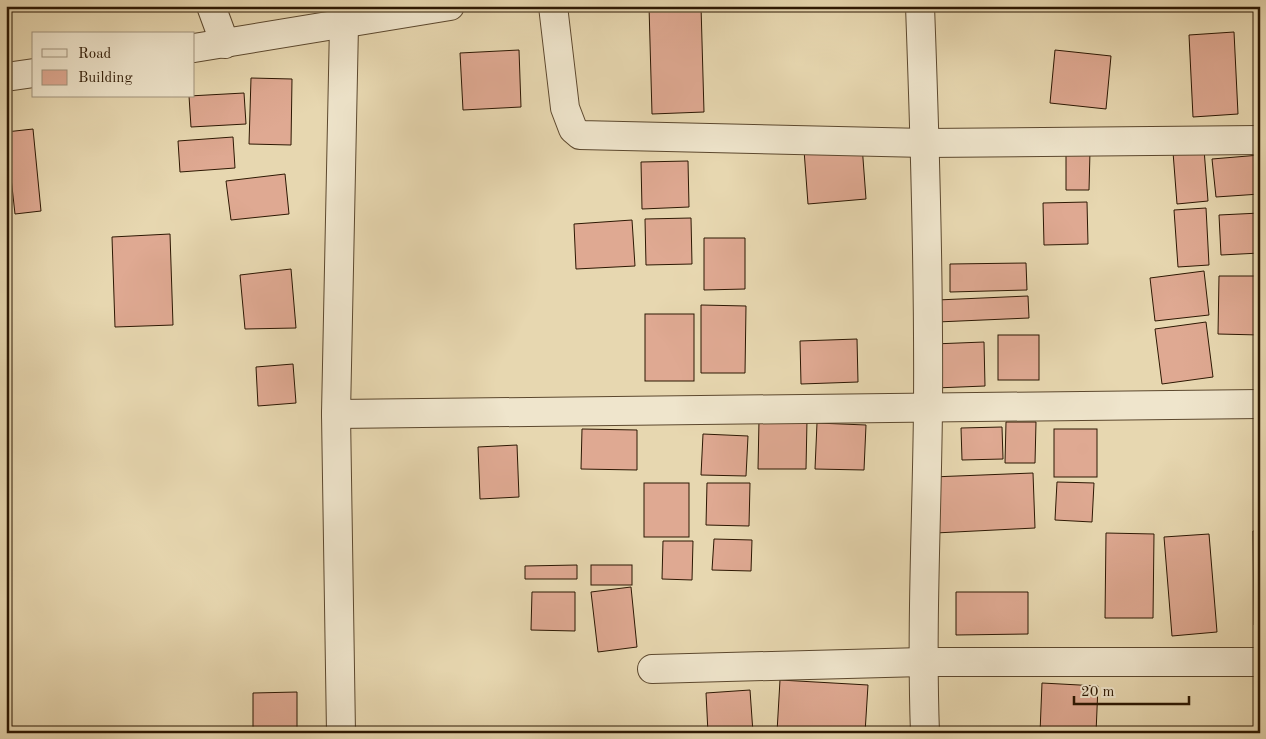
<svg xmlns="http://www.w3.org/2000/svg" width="1266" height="739" font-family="'Old Standard TT',serif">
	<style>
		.building { fill: #dfa992; stroke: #2d1803 }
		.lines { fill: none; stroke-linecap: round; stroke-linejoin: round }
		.minor-casing { stroke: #5c482e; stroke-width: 30 }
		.minor { stroke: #efe5cc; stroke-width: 28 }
	</style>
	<rect width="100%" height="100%" fill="#e7d7b0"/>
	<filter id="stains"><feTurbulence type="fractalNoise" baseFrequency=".004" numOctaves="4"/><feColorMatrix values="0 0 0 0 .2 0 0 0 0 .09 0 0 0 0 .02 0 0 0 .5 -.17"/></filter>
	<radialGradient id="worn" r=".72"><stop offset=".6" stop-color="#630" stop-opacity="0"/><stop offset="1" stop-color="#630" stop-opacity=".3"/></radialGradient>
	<g class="building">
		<polygon points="649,6 701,6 704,112 652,114"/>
		<polygon points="1234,32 1238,114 1193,117 1189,35"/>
		<polygon points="519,50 521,107 463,110 460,53"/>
		<polygon points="1055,50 1111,56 1106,109 1050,103"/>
		<polygon points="251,78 292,79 291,145 249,144"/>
		<polygon points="244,93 246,124 191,127 189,96"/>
		<polygon points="33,129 41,211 15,214 6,132"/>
		<polygon points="233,137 235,168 180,172 178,141"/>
		<polygon points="862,145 866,199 808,204 804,150"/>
		<polygon points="1204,149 1208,201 1177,204 1173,152"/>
		<polygon points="1066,151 1090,151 1089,190 1066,190"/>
		<polygon points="1260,155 1260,194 1216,197 1212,159"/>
		<polygon points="688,161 689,207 642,209 641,162"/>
		<polygon points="285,174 289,214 231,220 226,181"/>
		<polygon points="1087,202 1088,244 1044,245 1043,203"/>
		<polygon points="1206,208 1209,265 1178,267 1174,210"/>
		<polygon points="1260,213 1260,253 1221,255 1219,215"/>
		<polygon points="691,218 692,264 646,265 645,219"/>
		<polygon points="632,220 635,266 576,269 574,224"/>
		<polygon points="170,234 173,325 115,327 112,237"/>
		<polygon points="704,238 745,238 745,289 704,290"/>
		<polygon points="1026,263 1027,290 950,292 950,264"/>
		<polygon points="291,269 296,328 245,329 240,275"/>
		<polygon points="1204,271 1209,315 1155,321 1150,278"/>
		<polygon points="1219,276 1260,276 1260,335 1218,334"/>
		<polygon points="1028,296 1029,318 937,322 937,300"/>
		<polygon points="701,305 746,306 745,373 701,373"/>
		<rect x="645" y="314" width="49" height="67"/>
		<polygon points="1206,322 1213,377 1162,384 1155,329"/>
		<rect x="998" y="335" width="41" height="45"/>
		<polygon points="857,339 858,382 801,384 800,341"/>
		<polygon points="984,342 985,386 935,388 933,344"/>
		<polygon points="293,364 296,403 258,406 256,367"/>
		<polygon points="759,420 807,420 806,469 758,469"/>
		<polygon points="1006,422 1036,422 1035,463 1005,463"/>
		<polygon points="817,423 866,425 864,470 815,469"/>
		<polygon points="1002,427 1003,459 962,460 961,428"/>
		<polygon points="582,429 637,430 637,470 581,469"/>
		<rect x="1054" y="429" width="43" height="48"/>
		<polygon points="703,434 748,436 746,476 701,475"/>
		<polygon points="517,445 519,497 480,499 478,447"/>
		<polygon points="1033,473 1035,528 935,533 932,477"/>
		<polygon points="1057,482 1094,483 1092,522 1055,520"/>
		<rect x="644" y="483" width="45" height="54"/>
		<polygon points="707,483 750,483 749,526 706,525"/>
		<polygon points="1253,531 1260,531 1260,624 1254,625"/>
		<polygon points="1106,533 1154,534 1153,618 1105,618"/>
		<polygon points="1209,534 1217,632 1172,636 1164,537"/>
		<polygon points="714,539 752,540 751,571 712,570"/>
		<polygon points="663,541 693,541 692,580 662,579"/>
		<polygon points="577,565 577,579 525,579 525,566"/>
		<rect x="591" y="565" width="41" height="20"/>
		<polygon points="631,587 637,647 598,652 591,592"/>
		<polygon points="532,592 575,592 575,631 531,630"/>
		<polygon points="956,592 1028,592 1028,634 956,635"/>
		<polygon points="780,680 868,685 865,733 777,732"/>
		<polygon points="1042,683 1098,686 1096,733 1040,733"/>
		<polygon points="750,690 753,733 708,733 706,693"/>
		<polygon points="297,692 297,733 253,733 253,693"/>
	</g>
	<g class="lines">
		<g class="minor-casing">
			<g id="minor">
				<polyline points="211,6 225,44"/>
				<polyline points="553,6 565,108 573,129 580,135 925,143 1260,140"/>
				<path d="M920,6C925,140 929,274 928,407C927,516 921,624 925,733"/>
				<polyline points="194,48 450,6"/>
				<polyline points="6,77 34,73"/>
				<polyline points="336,414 1260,404"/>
				<polyline points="652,669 923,662 1260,662"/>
				<polyline points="341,733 336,414 344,25"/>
			</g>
		</g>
		<use href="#minor" class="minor"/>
	</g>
	<rect width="1266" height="739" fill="none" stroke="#e7d7b0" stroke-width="25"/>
	<rect x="8" y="8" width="1251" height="724" fill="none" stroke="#2d1803" stroke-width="2.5"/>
	<rect x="12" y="12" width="1241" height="714" fill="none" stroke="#2d1803"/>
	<rect x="32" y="32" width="162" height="65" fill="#efe5cc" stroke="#a1937c"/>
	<rect x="42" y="49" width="25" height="8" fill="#efe5cc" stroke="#a1937c"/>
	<text x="78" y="58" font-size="15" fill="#2d1803">Road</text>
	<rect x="42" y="70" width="25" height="15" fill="#dfa992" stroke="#a1937c"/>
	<text x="78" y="82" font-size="15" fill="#2d1803">Building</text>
	<path d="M1074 696v8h115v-8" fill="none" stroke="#2d1803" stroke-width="2.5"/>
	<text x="1081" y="696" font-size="15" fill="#2d1803" stroke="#efe5cc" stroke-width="4" paint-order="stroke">20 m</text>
	<rect width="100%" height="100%" filter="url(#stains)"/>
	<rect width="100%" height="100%" fill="url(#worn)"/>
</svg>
